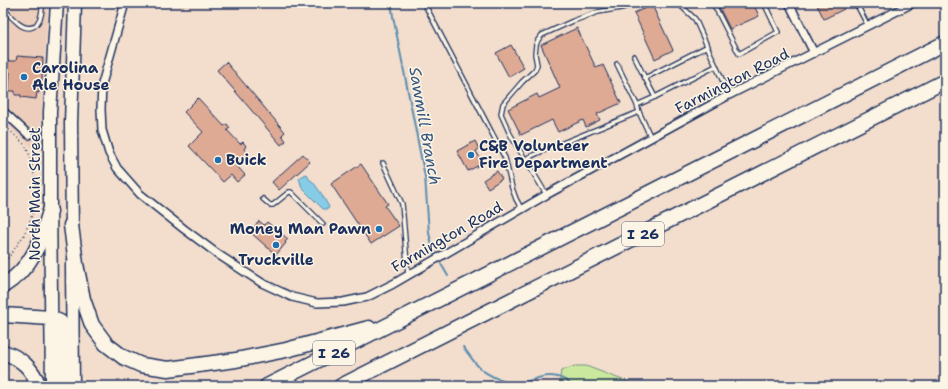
<svg xmlns="http://www.w3.org/2000/svg" width="948" height="389" font-family="'Shantell Sans',sans-serif">
	<style>
		.built { fill: #edcebc }
		.green { fill: #cbe89f; stroke: #738c7e }
		.water { fill: #86cce7; stroke: #5b8db0 }
		.lines { fill: none; stroke-linecap: round; stroke-linejoin: round }
		.stream { stroke: #5b8db0; stroke-width: 2 }
		.building { fill: #dfaa94; stroke: #1b2f5e }
		.service-casing { stroke: #1b2f5e; stroke-width: 6 }
		.minor-casing { stroke: #1b2f5e; stroke-width: 10 }
		.primary-casing { stroke: #1b2f5e; stroke-width: 15 }
		.motorway-casing { stroke: #1b2f5e; stroke-width: 17 }
		.path { stroke: #1b2f5e; stroke-width: 1.5; stroke-dasharray: 1 3; stroke-linecap: butt }
		.service { stroke: #fcf5e5; stroke-width: 3.5 }
		.minor { stroke: #fcf5e5; stroke-width: 7 }
		.primary { stroke: #fcf5e5; stroke-width: 12 }
		.motorway { stroke: #fcf5e5; stroke-width: 14 }
		.poi-dot { fill: #1f6fb2; stroke: #fcf5e5; stroke-width: 1.5 }
		.labels { text-anchor: middle; dominant-baseline: central; stroke-width: 3; stroke-linejoin: round; paint-order: stroke }
		.shield { fill: #fcf5e5; stroke: #5e6a86; stroke-width: 1 }
		.shield-label { font-size: 14px; font-weight: bold; fill: #1b2f5e }
		.poi-label { font-size: 15px; font-weight: bold; fill: #1b2f5e; stroke: #fcf5e5; text-anchor: start }
		.street-label { font-size: 15px; fill: #1b2f5e; stroke: #fcf5e5 }
		.water-label { font-size: 16px; font-style: italic; fill: #365680; stroke: #fcf5e5 }
	</style>
	<rect width="100%" height="100%" fill="#f3decd"/>
	<filter id="ink" filterUnits="userSpaceOnUse"><feTurbulence type="fractalNoise" baseFrequency=".025" numOctaves="2"/><feDisplacementMap in="SourceGraphic" scale="8" xChannelSelector="R" yChannelSelector="G"/><feConvolveMatrix kernelMatrix="1 2 1 2 8 2 1 2 1" color-interpolation-filters="sRGB"/></filter>
	<g filter="url(#ink)">
		<polygon class="built" points="3,3 48,3 40,137 31,147 3,121"/>
		<polygon class="green" points="575,366 586,366 633,384 636,386 560,386 560,378 561,371"/>
		<polygon class="water" points="306,174 308,175 308,178 313,182 321,193 329,207 328,209 323,209 302,188 299,178"/>
		<g class="lines">
			<g class="stream">
				<polyline points="391,3 393,16 425,177 429,233 434,254"/>
				<polyline points="441,264 448,276"/>
				<path d="M463,347C469,354 474,363 481,369C486,374 507,384 514,384C522,384 530,380 538,378C550,374 564,376 572,386"/>
			</g>
		</g>
		<g class="building">
			<polygon points="717,3 753,3 759,16 730,29"/>
			<polygon points="816,3 841,3 844,9 824,19"/>
			<polygon points="652,5 673,50 655,59 634,13"/>
			<polygon points="577,28 596,68 603,65 621,103 597,114 600,120 586,127 583,120 558,132 552,120 521,135 508,109 537,94 539,98 560,88 541,45"/>
			<polygon points="511,45 524,68 509,77 496,53"/>
			<polygon points="17,56 43,58 42,80 40,80 39,93 37,92 36,99 21,97 21,95 15,95 15,91 9,91 10,72 3,71 3,61 16,61"/>
			<polygon points="226,62 285,132 282,135 286,141 281,145 217,70"/>
			<polygon points="198,98 224,126 227,124 230,128 227,130 240,144 243,142 246,146 244,149 248,154 236,165 245,175 237,182 231,175 223,182 189,146 203,132 184,112"/>
			<polygon points="475,141 479,149 476,151 483,163 468,171 457,151"/>
			<polygon points="303,154 310,162 279,190 272,182"/>
			<polygon points="361,164 388,204 385,206 399,226 371,244 331,184"/>
			<polygon points="497,171 502,179 488,188 483,180"/>
			<polygon points="259,221 264,225 267,222 288,239 285,242 286,243 276,255 250,232"/>
		</g>
		<g class="lines">
			<g class="service-casing">
				<g id="service">
					<polyline points="424,3 505,158 512,188 516,199 522,210"/>
					<polyline points="678,3 695,19 729,95"/>
					<polyline points="713,3 739,54 778,32 764,3"/>
					<polyline points="856,3 868,26"/>
					<path d="M5,10C9,15 14,20 19,24C36,36 43,17 42,3"/>
					<polyline points="634,56 645,78"/>
					<polyline points="617,64 637,105 639,112 651,138"/>
					<polyline points="655,97 716,66"/>
					<polyline points="637,105 655,97 645,78 708,46"/>
					<polyline points="525,159 538,153 639,112"/>
					<polyline points="383,163 402,204 408,275"/>
					<polyline points="546,194 510,134 501,114 503,104 522,82 535,70 537,65 535,54 536,45 538,40 542,35 573,21 598,12 621,8 638,3"/>
					<polyline points="263,199 270,205 273,205 289,192 291,192 323,224"/>
				</g>
			</g>
			<g class="minor-casing">
				<g id="minor">
					<polyline points="125,3 102,84 101,109 102,130 109,153 117,168 140,194 184,229 219,255 262,283 292,297 317,303 343,302 367,297 393,284 546,195 729,95 913,3"/>
					<polyline points="789,3 814,53"/>
					<polyline points="3,111 29,135"/>
				</g>
			</g>
			<g class="primary-casing">
				<g id="primary">
					<polyline points="72,235 71,123 75,3"/>
					<polyline points="72,265 73,386"/>
					<polyline points="52,386 50,203 50,112 57,3"/>
				</g>
			</g>
			<g class="motorway-casing">
				<g id="motorway">
					<polyline points="71,225 76,264 83,299 92,325 106,344 123,357 141,365 168,369 236,360 286,350 369,328"/>
					<path d="M3,286C32,268 41,242 50,211"/>
					<polyline points="3,315 51,318 60,322 64,328 63,386"/>
					<path d="M3,352C21,358 32,368 39,386"/>
					<polyline points="267,386 400,319 945,43"/>
					<polyline points="341,386 945,81"/>
				</g>
			</g>
			<polyline class="path" points="3,124 25,145 30,156 36,184 34,210 24,235 9,257 3,262"/>
			<use href="#service" class="service"/>
			<use href="#minor" class="minor"/>
			<use href="#primary" class="primary"/>
			<use href="#motorway" class="motorway"/>
		</g>
	</g>
	<g class="poi-dot">
		<circle cx="24" cy="77" r="4"/>
		<circle cx="471" cy="155" r="4"/>
		<circle cx="218" cy="160" r="4"/>
		<circle cx="379" cy="229" r="4"/>
		<circle cx="276" cy="245" r="4"/>
	</g>
	<g class="labels">
		<g class="shield">
			<rect x="622" y="222" width="42" height="24" rx="3"/>
			<rect x="313" y="341" width="42" height="24" rx="3"/>
		</g>
		<g class="shield-label">
			<text x="643" y="234">I 26</text>
			<text x="334" y="353">I 26</text>
		</g>
		<g class="poi-label">
			<text x="32" y="68">Carolina<tspan x="32" dy="17">Ale House</tspan></text>
			<text x="479" y="146">C&amp;B Volunteer<tspan x="479" dy="17">Fire Department</tspan></text>
			<text x="226" y="160">Buick</text>
			<text x="371" y="229" text-anchor="end">Money Man Pawn</text>
			<text x="276" y="260" text-anchor="middle">Truckville</text>
		</g>
		<g class="street-label">
			<text transform="translate(732 81) rotate(-27)">Farmington Road</text>
			<text transform="translate(35 194) rotate(-90)">North Main Street</text>
			<text transform="translate(447 237) rotate(-30)">Farmington Road</text>
		</g>
		<g class="water-label">
			<text transform="translate(425 126) rotate(80)">Sawmill Branch</text>
		</g>
	</g>
	<rect width="948" height="389" fill="none" stroke="#fcf5e5" stroke-width="16"/>
	<rect x="8" y="8" width="932" height="373" fill="none" stroke="#1b2f5e" stroke-width="1.5" filter="url(#ink)"/>
</svg>
